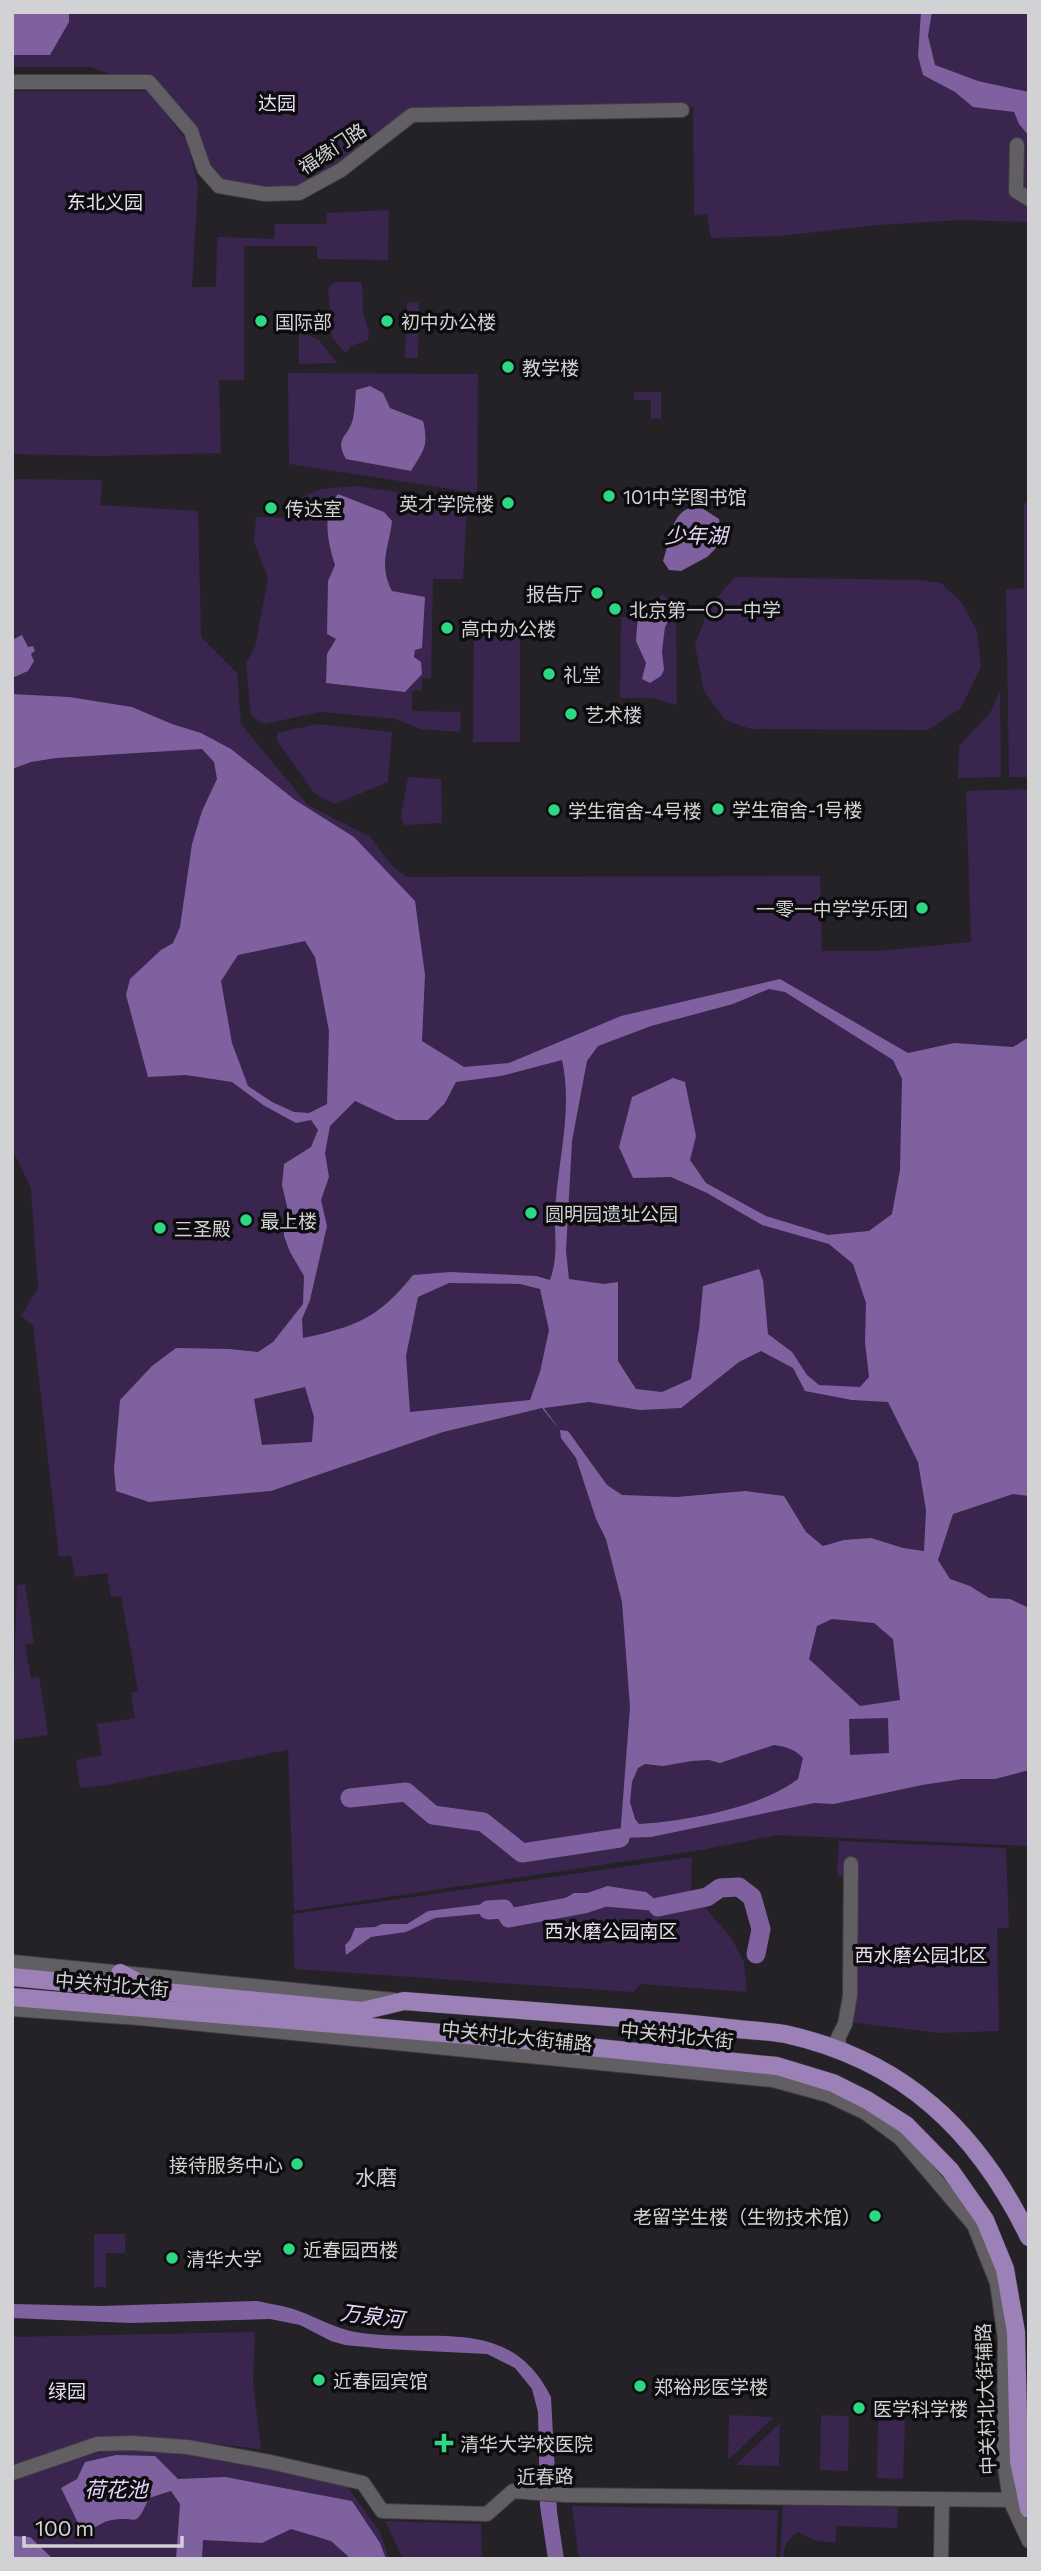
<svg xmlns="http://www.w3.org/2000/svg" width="1041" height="2571" font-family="Commissioner,'Noto Sans SC',sans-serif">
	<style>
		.green { fill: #39254e }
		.water { fill: #7f619f; fill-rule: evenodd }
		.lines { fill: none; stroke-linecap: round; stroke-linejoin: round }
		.river { stroke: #7f619f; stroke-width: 19 }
		.minor-casing { stroke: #403e42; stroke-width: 16 }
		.major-casing { stroke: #403e42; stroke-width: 19 }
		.minor { stroke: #615f63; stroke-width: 14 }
		.major { stroke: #9c81b9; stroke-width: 18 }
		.poi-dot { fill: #2cd884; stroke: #0d0c0e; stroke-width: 2.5 }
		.labels { text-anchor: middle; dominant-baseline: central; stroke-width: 7; stroke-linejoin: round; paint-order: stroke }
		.park-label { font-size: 19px; fill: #e7dff1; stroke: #0d0c0e }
		.street-label { font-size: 19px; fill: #d2d1d4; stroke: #0d0c0e }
		.poi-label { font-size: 19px; fill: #d2d1d4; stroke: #0d0c0e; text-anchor: start }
		.water-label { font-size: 21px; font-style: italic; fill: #e6d6fa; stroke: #0d0c0e }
		.neighbourhood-label { font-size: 21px; fill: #d1ced4; stroke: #0d0c0e }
	</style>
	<rect width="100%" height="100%" fill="#242226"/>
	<g class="green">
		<polygon points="12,12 1029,12 1029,222 961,220 878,225 780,236 711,238 707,214 694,215 693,107 412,115 299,193 218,186 191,131 149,82 130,82 91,67 12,67"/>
		<polygon points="12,91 149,91 187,142 198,185 192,287 216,287 217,237 274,239 275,224 326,224 327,213 389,210 388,260 317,259 317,246 244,246 244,380 219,380 221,453 101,456 12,454"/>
		<path d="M335,282H361C364,293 362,301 363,312C364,322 371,329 368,340L351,346L347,352H344L332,337L328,288Z"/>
		<polygon points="407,302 419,303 418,358 405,358"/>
		<polygon points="299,332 318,339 337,363 299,364"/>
		<polygon points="288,373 478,374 477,493 289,464"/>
		<polygon points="634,392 661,392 661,419 651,419 651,400 634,400"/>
		<polygon points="12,479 102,480 100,505 198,511 201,637 237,673 241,724 308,805 370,837 394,868 407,877 820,876 822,951 878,951 971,942 966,791 1029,789 1029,1846 777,1835 701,1850 294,1911 288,1750 107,1785 80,1788 76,1760 102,1755 97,1724 135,1718 131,1693 138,1691 121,1596 111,1597 107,1573 75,1577 71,1555 59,1557 33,1325 21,1316 38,1288 31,1188 12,1149"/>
		<polygon points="357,486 467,503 463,579 433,579 431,678 422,678 422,690 412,691 412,711 461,712 460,732 421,729 396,719 321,712 264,724 251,715 246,663 255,647 268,578 254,542 256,517 297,518 298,499 321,489"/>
		<polygon points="1024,503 1029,503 1029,777 1009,777 1006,590 1024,588"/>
		<polygon points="735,577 919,580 941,583 962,603 977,631 981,667 961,708 928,730 751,729 725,720 704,691 695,645 709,607"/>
		<polygon points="663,594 676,610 677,705 651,698 620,698 621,617 628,617"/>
		<polygon points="474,628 520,628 520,742 473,742"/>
		<polygon points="1000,691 1001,777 958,778 959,746 990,713"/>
		<polygon points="317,724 392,732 388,782 335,804 315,794 277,741 277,733"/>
		<polygon points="408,777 441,779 442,823 404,825 401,815"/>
		<polygon points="25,1584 34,1643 25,1645 31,1678 39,1677 48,1735 12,1740 17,1585"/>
		<polygon points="839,1841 1006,1848 1009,1928 997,1928 999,2031 939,2033 840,2021 850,1877 837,1875"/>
		<polygon points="692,1857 691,1891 732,1939 744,1962 747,1992 641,1984 633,1992 294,1969 293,1914"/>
		<polygon points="94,2234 125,2234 125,2253 106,2253 106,2287 94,2287"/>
		<polygon points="255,2332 253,2383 261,2449 166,2438 12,2465 12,2337"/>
		<polygon points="729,2415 774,2417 728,2460"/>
		<polygon points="821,2415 849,2416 848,2471 820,2470"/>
		<polygon points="878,2417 905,2418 903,2479 877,2478"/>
		<polygon points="780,2423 779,2466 736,2465"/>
		<polygon points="133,2446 269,2468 346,2485 380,2532 389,2559 12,2559 12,2476 62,2460"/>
		<path d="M783,2505L898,2507L897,2528L837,2526L835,2543L813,2540L798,2532C788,2539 784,2544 784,2556L787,2559H780Z"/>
		<polygon points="572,2506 778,2510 776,2559 579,2559"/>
		<polygon points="385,2521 481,2524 482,2559 403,2559"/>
	</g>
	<g class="water">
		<polygon points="12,12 69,12 69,22 50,55 12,55"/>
		<polygon points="921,12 932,12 928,36 935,65 978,81 1029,92 1029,136 1019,124 1014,112 973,107 955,92 923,75 918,56"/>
		<path d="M370,386L383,393L390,408L423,421C429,446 424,450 411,471L346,459C334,437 348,438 353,419C355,410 355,400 356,390Z"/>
		<path d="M338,494L384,512L392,521C389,548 378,564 392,591L425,597L422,648L415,650L414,657L421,662L422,674L405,692L326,683L327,654L336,639L327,634L328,581L335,565C328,544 321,512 338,494Z"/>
		<path d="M699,506L719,519L721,529L719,545L707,557L681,571L669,570L663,561C671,538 670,508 699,506Z"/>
		<polygon points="655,603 664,604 672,614 665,627 662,651 664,670 661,676 650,683 642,679 646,663 636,641 638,615"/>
		<polygon points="22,635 28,647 33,646 35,651 31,654 34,661 28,671 12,678 12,640"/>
		<path d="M12,694L69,697L132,707L172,724L201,733L231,749L295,800L354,837L415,901L425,975L422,1041L464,1067L509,1063L621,1016L780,979L908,1053L954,1043L1013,1047L1029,1037V1496L1013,1494L953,1514L938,1560L950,1579L970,1586L989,1598L1010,1599L1029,1608V1770L995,1779H962L922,1785L834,1804L814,1803L651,1837L620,1838L630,1707L622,1602L606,1539L596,1519L576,1458L561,1438L560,1430L542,1408L443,1432L271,1491L149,1502L116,1491L114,1469L120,1400L152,1366L176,1348L229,1349L258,1352L273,1342L303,1304L304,1276L290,1252L284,1236V1229L289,1215L282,1185L284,1164L311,1147L318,1130L311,1120L296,1123L263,1105L232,1082L186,1075L148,1077L126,995L130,979L161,950L173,943L180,927L192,844L202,811L217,779L214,762L202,749L56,758L31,762L12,769ZM305,941L315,957L329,1031L327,1104L309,1113L294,1112L272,1102L248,1086L232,1043L221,981L238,955ZM769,989L785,992L893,1060L902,1079L900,1170L892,1214L869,1231L828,1235L766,1216L706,1183L690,1160L696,1136L685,1082L673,1078L632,1097L619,1147L633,1178L671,1177L707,1193L762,1225L829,1244L853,1264L866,1303L865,1342L869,1377L860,1387L819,1385L807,1375L792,1352L768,1334L763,1280L759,1269L703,1286L699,1329L691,1379L662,1392L636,1389L618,1361V1282L604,1284L569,1279L566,1251L572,1141L587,1061L598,1046L651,1026L733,1004ZM562,1060C573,1110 558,1160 555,1211C554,1236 559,1255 550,1280L536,1276L450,1272L413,1275C379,1318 355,1327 303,1338L302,1319L310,1300L327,1226L321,1200L329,1177L325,1153L330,1126L355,1101L396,1120H428L445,1103L456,1082L501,1076ZM449,1283L520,1284L540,1289L549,1330L540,1372L530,1400L410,1412L406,1356L418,1297ZM761,1351L793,1368L805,1391L852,1400L888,1402L918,1462L926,1510L924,1551L903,1548L871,1538L844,1540L823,1546L806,1532L784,1496L745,1491L677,1497L622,1495L607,1485L568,1431L560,1430L544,1408L589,1402L640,1410L681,1408L739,1362ZM305,1387L314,1417L312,1442L262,1445L254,1399ZM832,1619L874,1623L893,1639L900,1700L860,1706L809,1659L817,1626ZM888,1718L889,1753L850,1755L849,1719ZM774,1745C786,1747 795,1749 803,1758L798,1779C760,1808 686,1821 639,1824L635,1819L630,1802L632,1782L638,1768L645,1764L663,1766L692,1761L709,1760L720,1763Z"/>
		<polygon points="607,1886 646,1892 656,1900 681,1900 683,1905 656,1911 577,1904 566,1911 506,1918 499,1912 435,1918 406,1932 371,1937 346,1955 345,1945 350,1940 355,1928 375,1927 382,1924 407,1924 428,1911 501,1902 515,1911 548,1907 554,1902 562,1900 574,1893 593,1893"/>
		<path d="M257,2301C271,2304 286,2306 299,2311C318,2318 335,2328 355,2332C431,2345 509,2312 551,2397L557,2512L564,2559H548L540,2506L538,2412L532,2389L515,2368L487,2354L386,2349L345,2345L331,2341L300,2325L270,2319L131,2323L12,2318V2304L100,2306Z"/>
		<path d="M116,2455L155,2456L178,2479L225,2477L352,2501L380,2543L386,2559H351L331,2541L291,2529L262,2543L203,2540L202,2559H176L180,2504L171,2491L149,2498C134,2531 139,2515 112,2520C98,2522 99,2530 81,2529L61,2488L77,2479L85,2462Z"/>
		<polygon points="12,2536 30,2537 53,2559 12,2559"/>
	</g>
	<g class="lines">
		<g class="river">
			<polyline points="350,1798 406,1792 433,1815 483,1822 522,1853 620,1838"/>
			<polyline points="658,1907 707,1897 720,1888 739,1887 752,1897 761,1929 756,1954"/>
			<polyline points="488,1910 504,1909 509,1918 584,1904 608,1896"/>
		</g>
		<g class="minor-casing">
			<g id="minor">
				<polyline points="12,82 149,82 191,131 204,169 219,186 265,194 299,193 341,170 412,115 682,110"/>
				<polyline points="1017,145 1016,191 1029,199"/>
				<polyline points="12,1962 394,2000"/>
				<polyline points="12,2009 140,2018 773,2080 828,2095 866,2113 900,2138 974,2225 997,2283 1005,2339 1004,2461 1010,2500 1029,2541"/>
				<polyline points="840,2050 838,2038 845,2024 850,1996 851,1864"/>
				<polyline points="12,2473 97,2444 132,2443 187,2447 270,2462 363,2483 382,2511 487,2514 513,2491 565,2495 1018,2500"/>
				<polyline points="941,2559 942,2500"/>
			</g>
		</g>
		<g class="major-casing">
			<g id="major">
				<polyline points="120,1973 148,1988"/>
				<path d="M12,1977L362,2011L404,2001C482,2007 559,2013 637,2019C671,2022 704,2025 738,2029C753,2031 770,2031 785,2034C903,2060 977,2130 1029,2237"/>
				<polyline points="12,1997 490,2037 777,2066 833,2083 867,2100 906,2125 950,2170 985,2220 1005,2269 1016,2332 1019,2461 1029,2509"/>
			</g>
		</g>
		<use href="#minor" class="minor"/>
		<use href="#major" class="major"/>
	</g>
	<g class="poi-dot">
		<circle cx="261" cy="321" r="7"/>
		<circle cx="387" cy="321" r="7"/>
		<circle cx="508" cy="367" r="7"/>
		<circle cx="609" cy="496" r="7"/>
		<circle cx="508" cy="503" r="7"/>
		<circle cx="271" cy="508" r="7"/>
		<circle cx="597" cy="593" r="7"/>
		<circle cx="615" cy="609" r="7"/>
		<circle cx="447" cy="628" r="7"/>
		<circle cx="549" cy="674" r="7"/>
		<circle cx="571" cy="714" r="7"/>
		<circle cx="718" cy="809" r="7"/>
		<circle cx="554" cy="810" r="7"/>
		<circle cx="922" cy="908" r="7"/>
		<circle cx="531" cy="1213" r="7"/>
		<circle cx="246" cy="1220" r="7"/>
		<circle cx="160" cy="1228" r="7"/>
		<circle cx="297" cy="2164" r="7"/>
		<circle cx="875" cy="2216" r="7"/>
		<circle cx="289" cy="2249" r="7"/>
		<circle cx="172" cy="2258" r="7"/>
		<circle cx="319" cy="2380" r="7"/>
		<circle cx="640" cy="2386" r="7"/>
		<circle cx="859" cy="2408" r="7"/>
		<path d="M440.5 2432.5h7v7h7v7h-7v7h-7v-7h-7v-7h7z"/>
	</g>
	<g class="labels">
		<g class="park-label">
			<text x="277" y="102">达园</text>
			<text x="105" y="201">东北义园</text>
			<text x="611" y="1930">西水磨公园南区</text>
			<text x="921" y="1954">西水磨公园北区</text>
			<text x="67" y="2390">绿园</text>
		</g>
		<g class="street-label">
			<text transform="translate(332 148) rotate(-33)">福缘门路</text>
			<text transform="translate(112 1984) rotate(5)">中关村北大街</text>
			<text transform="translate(677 2035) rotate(6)">中关村北大街</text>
			<text transform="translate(517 2036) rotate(6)">中关村北大街辅路</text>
			<text transform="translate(985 2399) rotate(-92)">中关村北大街辅路</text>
			<text transform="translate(545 2476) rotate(-1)">近春路</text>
		</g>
		<g class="poi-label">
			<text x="275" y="321">国际部</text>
			<text x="401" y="321">初中办公楼</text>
			<text x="522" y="367">教学楼</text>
			<text x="623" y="496">101中学图书馆</text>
			<text x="494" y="503" text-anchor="end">英才学院楼</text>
			<text x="285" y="508">传达室</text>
			<text x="583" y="593" text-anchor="end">报告厅</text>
			<text x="629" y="609">北京第一〇一中学</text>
			<text x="461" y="628">高中办公楼</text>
			<text x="563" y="674">礼堂</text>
			<text x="585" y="714">艺术楼</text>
			<text x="732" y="809">学生宿舍-1号楼</text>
			<text x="568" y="810">学生宿舍-4号楼</text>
			<text x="908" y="908" text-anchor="end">一零一中学学乐团</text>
			<text x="545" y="1213">圆明园遗址公园</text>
			<text x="260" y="1220">最上楼</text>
			<text x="174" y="1228">三圣殿</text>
			<text x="283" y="2164" text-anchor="end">接待服务中心</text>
			<text x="861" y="2216" text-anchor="end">老留学生楼（生物技术馆）</text>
			<text x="303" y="2249">近春园西楼</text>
			<text x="186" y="2258">清华大学</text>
			<text x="333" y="2380">近春园宾馆</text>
			<text x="654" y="2386">郑裕彤医学楼</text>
			<text x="873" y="2408">医学科学楼</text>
			<text x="460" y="2443">清华大学校医院</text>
		</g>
		<g class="water-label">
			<text x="696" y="534">少年湖</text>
			<text transform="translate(372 2315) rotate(7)">万泉河</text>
			<text x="116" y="2488">荷花池</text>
		</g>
		<g class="neighbourhood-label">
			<text x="376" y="2176">水磨</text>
		</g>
	</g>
	<rect width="1041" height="2571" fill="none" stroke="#d2d1d4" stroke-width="28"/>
	<path d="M24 2536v10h158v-10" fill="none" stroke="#d2d1d4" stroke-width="3.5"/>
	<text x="35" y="2536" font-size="21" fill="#d2d1d4" stroke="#0d0c0e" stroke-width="5" paint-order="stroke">100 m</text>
</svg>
